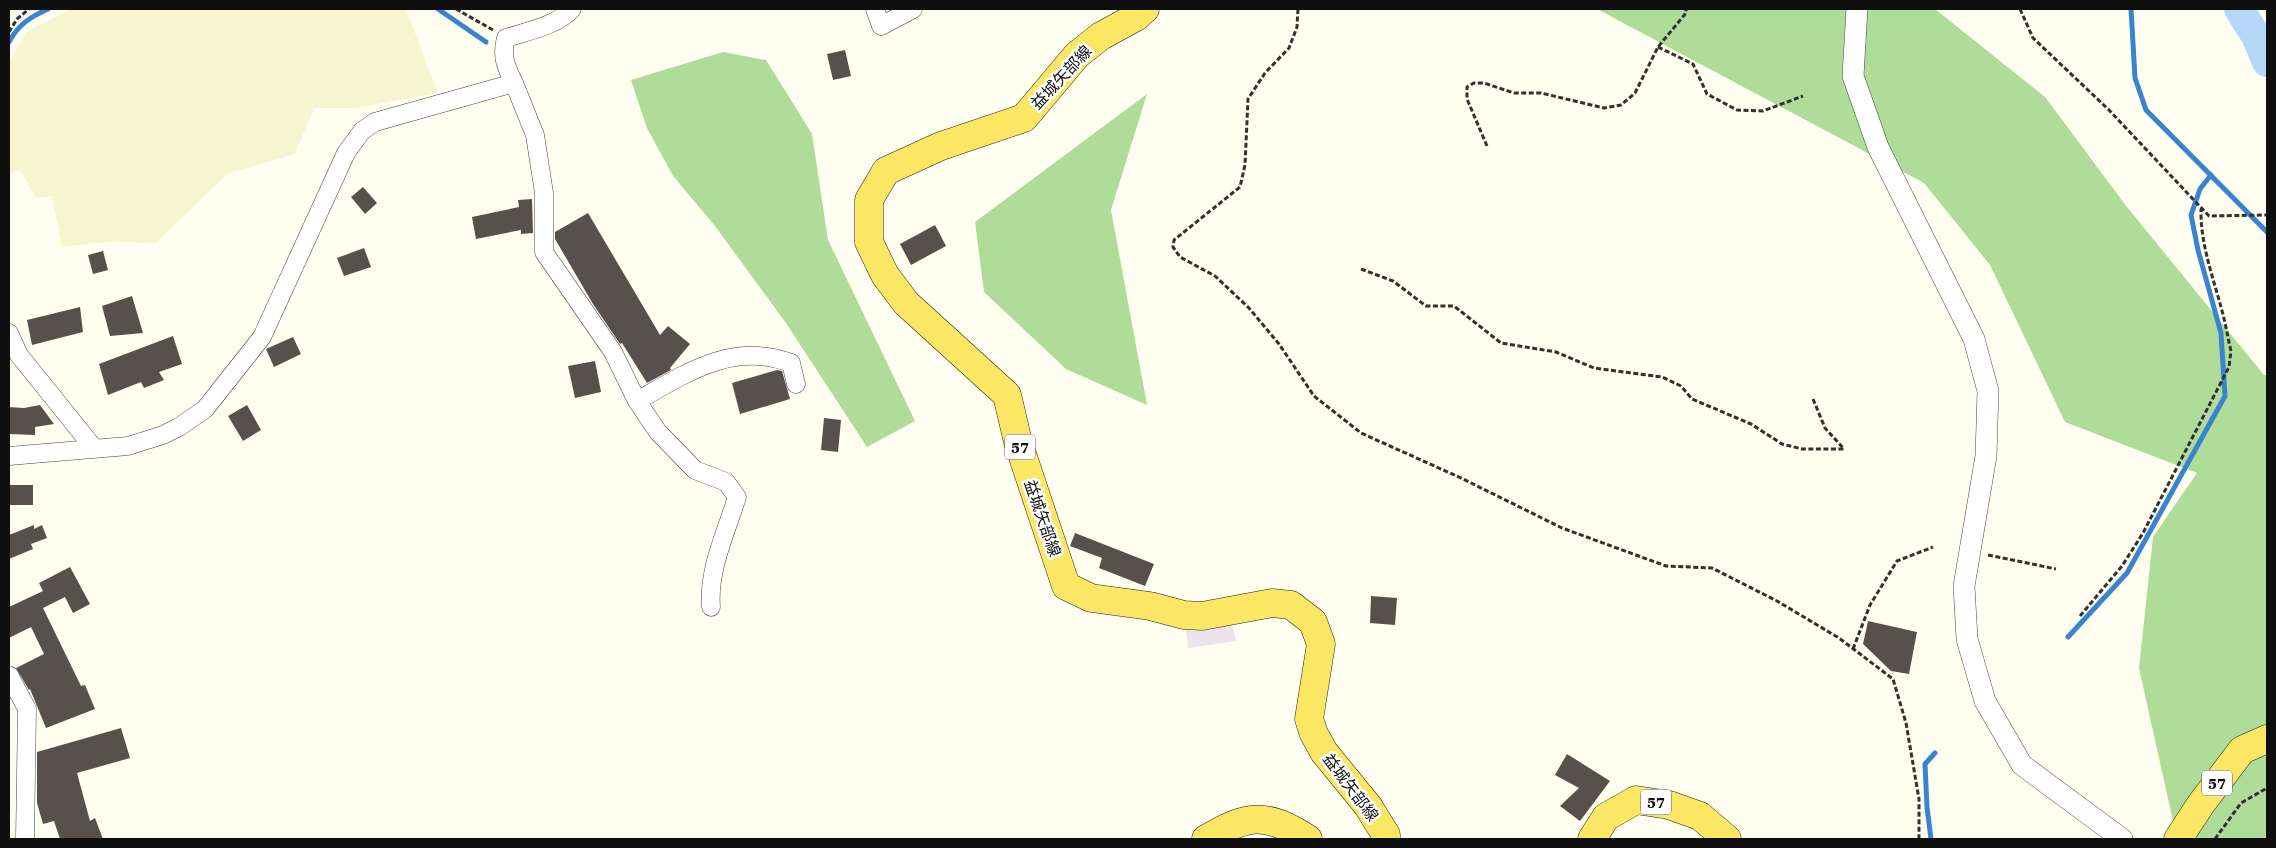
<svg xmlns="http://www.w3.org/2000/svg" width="2276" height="848" font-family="'IBM Plex Serif','Noto Sans JP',serif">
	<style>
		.industrial { fill: #ede3ed }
		.farmland { fill: #f5f6d0 }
		.forest { fill: #afdc98 }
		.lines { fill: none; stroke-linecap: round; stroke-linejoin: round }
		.stream { stroke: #3983d0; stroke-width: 5 }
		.river { stroke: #b4d7f8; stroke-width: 30 }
		.building { fill: #58514b }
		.minor-casing { stroke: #424242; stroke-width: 19 }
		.tertiary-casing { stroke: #424242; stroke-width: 22 }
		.primary-casing { stroke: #202020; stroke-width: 29 }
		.path { stroke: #313131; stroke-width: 3; stroke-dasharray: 5 2.5; stroke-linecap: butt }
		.minor { stroke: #fff; stroke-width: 18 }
		.tertiary { stroke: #fff; stroke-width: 21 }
		.primary { stroke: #fbe764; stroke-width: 28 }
		.labels { text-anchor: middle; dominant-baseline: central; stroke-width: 5; stroke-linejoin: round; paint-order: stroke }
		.shield { fill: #fff; stroke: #575757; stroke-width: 1 }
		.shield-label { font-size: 15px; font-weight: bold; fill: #0f0f0f }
		.street-label { font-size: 16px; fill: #0f0f0f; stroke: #fff }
	</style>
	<rect width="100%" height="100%" fill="#fffef0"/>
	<polygon class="industrial" points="1232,623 1236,641 1188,648 1186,630"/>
	<polygon class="farmland" points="71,9 157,9 167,11 184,9 406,9 438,93 356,108 314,108 295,154 227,174 155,244 115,241 62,247 52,196 36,198 20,170 9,175 9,63 26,32"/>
	<g class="forest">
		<polygon points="1597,9 1935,9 2045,97 2127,207 2264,375 2267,375 2267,839 2177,839 2139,668 2153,537 2197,473 2065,422 1990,265 1924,183"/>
		<polygon points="723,52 766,60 812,134 828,240 915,421 867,447 786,323 715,226 673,176 647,128 631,80"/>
		<polygon points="1147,94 1111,210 1147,405 1066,369 984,292 975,222"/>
	</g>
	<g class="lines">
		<g class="stream">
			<polyline points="438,9 486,42"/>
			<polyline points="2131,9 2135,78 2146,110 2267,232"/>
			<path d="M9,42C18,25 30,17 48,9"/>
			<polyline points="2068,637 2127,573 2225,396 2221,333 2198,250 2191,215 2200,189 2211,175"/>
			<polyline points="1931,839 1927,807 1925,764 1935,753"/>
		</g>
		<polyline class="river" points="2239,9 2256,36 2267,62"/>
	</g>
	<g class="building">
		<polygon points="845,50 851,76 833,80 827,54"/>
		<polygon points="363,187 377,203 365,214 351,197"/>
		<polygon points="532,199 533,233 521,234 521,230 476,239 472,217 519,207 518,200"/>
		<polygon points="588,213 660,335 668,326 690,344 670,368 671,370 647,383 622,343 620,344 593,304 555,239 555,232"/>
		<polygon points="935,225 946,246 911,265 900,244"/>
		<polygon points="364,248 371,267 344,276 337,258"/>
		<polygon points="103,251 108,270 93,274 88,255"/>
		<polygon points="132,296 143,333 110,336 102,306"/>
		<polygon points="80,307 83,332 32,345 27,320"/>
		<polygon points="173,336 182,364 159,372 164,380 144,388 141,382 108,395 99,364"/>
		<polygon points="293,337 301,354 274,367 266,349"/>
		<polygon points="595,361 601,392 575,398 568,366"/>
		<polygon points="777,370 782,371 790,399 740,414 732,383"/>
		<polygon points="40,405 54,424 35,427 35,435 9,434 9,407 24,408"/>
		<polygon points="247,405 261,430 243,441 228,416"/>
		<polygon points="824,418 841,420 838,452 821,450"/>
		<rect x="9" y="485" width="24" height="20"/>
		<polygon points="34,525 34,529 42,525 47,538 31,544 33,549 9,559 9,535"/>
		<polygon points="1075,533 1154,564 1145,586 1099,568 1102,558 1070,546"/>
		<polygon points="70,567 90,604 73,613 65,597 43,608 81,686 85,685 95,709 46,728 30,689 29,690 16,668 44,654 31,627 9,638 9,607 43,591 39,583"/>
		<polygon points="1371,596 1397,598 1395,625 1370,623"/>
		<polygon points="1868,621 1917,632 1909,674 1891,671 1863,644"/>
		<polygon points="121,728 130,758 77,773 90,821 95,818 103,839 60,839 54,821 43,824 37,803 37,752"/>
		<polygon points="1567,754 1610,781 1580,821 1560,806 1579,788 1555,775"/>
	</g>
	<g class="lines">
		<g class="minor-casing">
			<g id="minor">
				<polyline points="875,9 881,26 913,9"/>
				<path d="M514,83L535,135L544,193V252L613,352L637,401L658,432L695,470L726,482L737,497C726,533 708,569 711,607"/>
				<polyline points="9,333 19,355 93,447"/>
				<path d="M637,401C686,373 733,341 791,363L796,384"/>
				<path d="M9,456L128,446L163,435L179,427L205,409L262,337L346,153L362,131L375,122L514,83C506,67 501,56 506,38C528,31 556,26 572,9"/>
				<polyline points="9,675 27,709 25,839"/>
			</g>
		</g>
		<g class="tertiary-casing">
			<polyline id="tertiary" points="1857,9 1853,76 1878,147 1974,339 1988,391 1986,456 1964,586 1967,639 1985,701 2022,765 2122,839"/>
		</g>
		<g class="primary-casing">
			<g id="primary">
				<polyline points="1145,9 1136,17 1101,36 1077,55 1024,118 941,146 886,171 869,200 869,242 885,275 906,303 1007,395 1018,442 1066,586 1091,598 1150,606 1184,615 1202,616 1272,603 1291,605 1313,622 1321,644 1309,719 1314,734 1324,752 1368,806 1386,835 1386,839"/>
				<path d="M1206,839C1248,814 1266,812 1308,839"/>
				<polyline points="1592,839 1606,817 1636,800 1669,805 1700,816 1727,839"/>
				<polyline points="2178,839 2201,804 2242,750 2267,739"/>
			</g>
		</g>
		<g class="path">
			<polyline points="456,9 493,30"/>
			<polyline points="1298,9 1297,27 1289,48 1265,73 1248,99 1245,165 1240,187 1174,240 1173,247 1180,257 1215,276 1249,308 1279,344 1314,396 1361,433 1461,478 1562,528 1666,566 1712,568 1777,601 1839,638 1893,679 1906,723 1919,799 1919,839"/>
			<polyline points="2020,9 2033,38 2108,109 2209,216 2267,215"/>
			<polyline points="9,32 17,19 29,9"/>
			<polyline points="1658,47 1693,64 1707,94 1737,110 1763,111 1803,96"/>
			<polyline points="1487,146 1467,99 1467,87 1474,83 1484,83 1514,93 1541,93 1604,108 1621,105 1635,93 1658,47 1686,13 1686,9"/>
			<polyline points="1361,269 1393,281 1426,306 1454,306 1501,343 1556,352 1594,368 1662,377 1681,386 1692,399 1751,424 1782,444 1802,449 1844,449"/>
			<polyline points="1813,399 1825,428 1844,449"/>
			<polyline points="1988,555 2056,569"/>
			<path d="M2080,616L2122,566L2143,533L2229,367L2231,351L2228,338C2221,295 2200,253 2201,209"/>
			<polyline points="1853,649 1870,605 1897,561 1933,547"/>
			<polyline points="2215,839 2241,803 2267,788"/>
		</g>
		<use href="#minor" class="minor"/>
		<use href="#tertiary" class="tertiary"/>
		<use href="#primary" class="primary"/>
	</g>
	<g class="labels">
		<g class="shield">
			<rect x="1005" y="434.5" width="30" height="25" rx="4"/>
			<rect x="2202" y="770.5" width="30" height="25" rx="4"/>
			<rect x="1641" y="789.5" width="30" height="25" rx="4"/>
		</g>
		<g class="shield-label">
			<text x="1020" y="447">57</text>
			<text x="2217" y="783">57</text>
			<text x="1656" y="802">57</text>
		</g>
		<g class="street-label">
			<text transform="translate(1061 77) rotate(-47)">益城矢部線</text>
			<text transform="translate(1043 518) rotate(71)">益城矢部線</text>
			<text transform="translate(1351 787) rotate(53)">益城矢部線</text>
		</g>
	</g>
	<rect width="2276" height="848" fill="none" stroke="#0f0f0f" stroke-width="20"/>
</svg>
